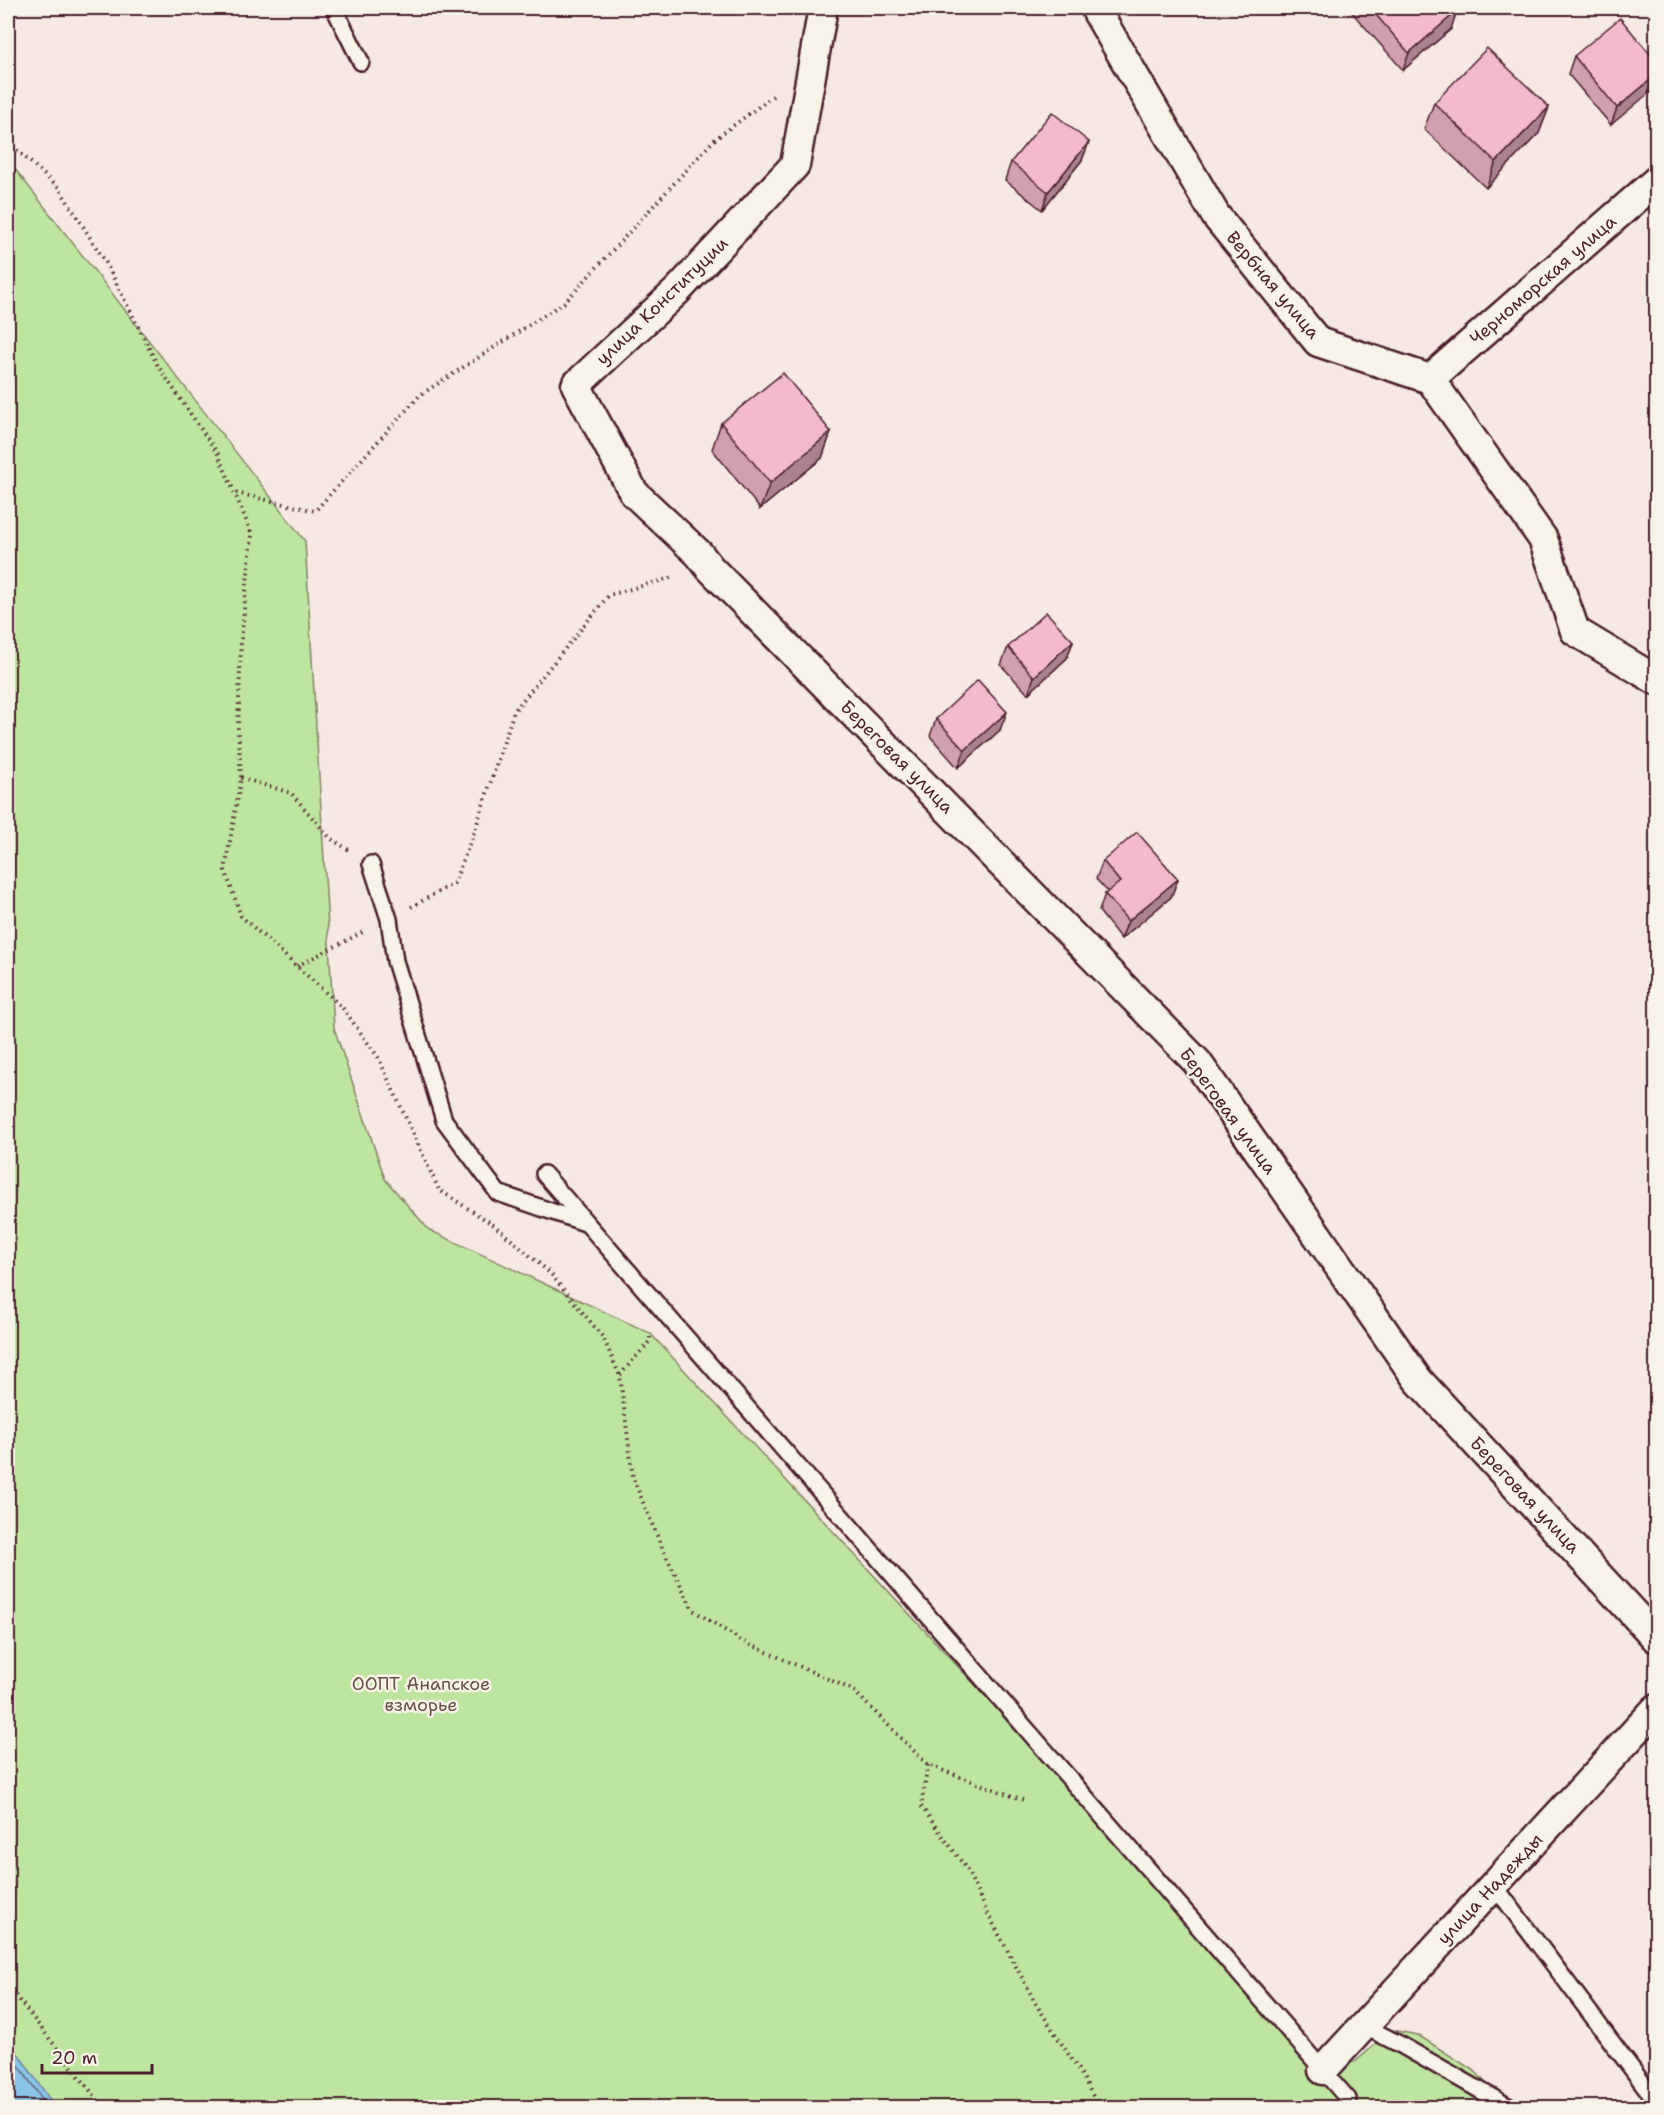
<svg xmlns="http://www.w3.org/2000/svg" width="1664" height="2115" font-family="'Shantell Sans',sans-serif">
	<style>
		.green { fill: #bee59f; stroke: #848265; stroke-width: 1.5 }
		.water { fill: #89c4e9; stroke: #70829d; stroke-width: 1.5 }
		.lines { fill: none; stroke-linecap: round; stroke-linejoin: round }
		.shore { stroke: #636177; stroke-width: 1.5 }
		.service-casing { stroke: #4a1f2b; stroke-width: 20 }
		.minor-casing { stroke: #4a1f2b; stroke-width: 33 }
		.path { stroke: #4a1f2b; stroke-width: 4; stroke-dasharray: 1.5 4.5; stroke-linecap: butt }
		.service { stroke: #f7f3e8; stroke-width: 15 }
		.minor { stroke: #f7f3e8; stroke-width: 28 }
		.wall { fill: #d1a0b0; stroke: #4a1f2b; stroke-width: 1.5 }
		.shaded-wall { fill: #aa8290; stroke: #4a1f2b; stroke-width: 1.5 }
		.building { fill: #f3bacd; stroke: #4a1f2b; stroke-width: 1.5 }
		.labels { text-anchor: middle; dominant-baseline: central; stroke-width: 5; stroke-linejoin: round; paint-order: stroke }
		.street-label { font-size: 18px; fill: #4a1f2b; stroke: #f7f3e8 }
		.park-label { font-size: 18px; fill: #675048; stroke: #f7f3e8 }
	</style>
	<rect width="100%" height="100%" fill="#f6e8e3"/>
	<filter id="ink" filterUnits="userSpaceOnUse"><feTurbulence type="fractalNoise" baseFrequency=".0167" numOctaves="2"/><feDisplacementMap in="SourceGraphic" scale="12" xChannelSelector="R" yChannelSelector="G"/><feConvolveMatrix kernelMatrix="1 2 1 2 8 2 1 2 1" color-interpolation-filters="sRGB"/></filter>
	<g filter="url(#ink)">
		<polygon class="green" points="8,160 305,541 334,1028 385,1179 429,1230 650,1333 1324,2063 1355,2062 1392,2030 1418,2035 1476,2072 1507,2107 19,2107 8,2090"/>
		<polygon class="water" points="8,2039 55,2107 8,2107"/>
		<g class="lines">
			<polyline class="shore" points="8,2050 48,2108"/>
			<g class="service-casing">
				<g id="service">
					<polyline points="334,8 361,62"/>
					<polyline points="371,864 389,919 395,961 444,1120 498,1193 585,1223"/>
					<polyline points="544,1174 1348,2099"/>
					<polyline points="1494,1885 1656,2101"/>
					<polyline points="1364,2026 1401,2045 1511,2108"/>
				</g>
			</g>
			<g class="minor-casing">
				<g id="minor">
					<polyline points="823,8 795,165 677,291 576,385 634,493 699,554 710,568 1197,1062 1418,1380 1656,1638"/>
					<polyline points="1102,8 1097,12 1216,216 1318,342 1430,379 1543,539 1575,631 1656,680"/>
					<polyline points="1430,379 1656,181"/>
					<polyline points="1323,2070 1656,1709"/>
				</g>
			</g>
			<g class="path">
				<polyline points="8,142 59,188 106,263 158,366 218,454 252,534 241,640 238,728 241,778 225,870 241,916 342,1007 378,1057 439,1190 494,1225 550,1273 603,1337 620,1376 633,1478 663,1550 693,1610 742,1641 853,1690 928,1765 1026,1801"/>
				<polyline points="236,493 315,511 420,395 565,302 714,140 773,96"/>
				<polyline points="241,778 291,793 330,838 349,850"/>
				<polyline points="411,907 454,883 475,830 514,711 609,595 674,577"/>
				<polyline points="297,966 365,931"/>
				<polyline points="620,1375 650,1341 650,1337"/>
				<polyline points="928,1765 921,1806 966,1868 988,1914 1036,2004 1083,2077 1099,2108"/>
				<polyline points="8,1986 104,2108"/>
			</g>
			<use href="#service" class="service"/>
			<use href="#minor" class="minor"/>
		</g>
		<g class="wall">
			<polygon points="1348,8 1454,8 1451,29 1403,70"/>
			<polygon points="1574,56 1656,61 1611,125 1568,74"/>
			<polygon points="1434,103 1549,107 1539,133 1486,188 1424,129"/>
			<polygon points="1089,142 1082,160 1042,210 1005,180 1011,162"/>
			<polygon points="721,423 831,432 822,458 760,509 712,449"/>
			<polygon points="1073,641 1067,658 1028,694 1001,665 1008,647"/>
			<polygon points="936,719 1000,730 958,768 930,736"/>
			<polygon points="1103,861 1178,879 1171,897 1121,939 1099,911 1105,894 1108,892 1096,879"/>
		</g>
		<g class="shaded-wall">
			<polygon points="1457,11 1451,29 1403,70 1409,53"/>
			<polygon points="1656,75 1656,87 1611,125 1617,108"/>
			<polygon points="1549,107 1539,133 1486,188 1496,162"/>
			<polygon points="1089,142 1082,160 1042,210 1048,192"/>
			<polygon points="831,432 822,458 760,509 770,483"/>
			<polygon points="1073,641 1067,658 1028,694 1034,677"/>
			<polygon points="1007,712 1000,730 958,768 965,750"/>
			<polygon points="1178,879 1171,897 1121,939 1128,921"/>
		</g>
		<g class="building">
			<polygon points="1370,8 1454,8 1457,11 1409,53"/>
			<polygon points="1620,18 1656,61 1656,75 1617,108 1574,56"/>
			<polygon points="1487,48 1549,107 1496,162 1434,103"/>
			<polygon points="1052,112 1089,142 1048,192 1011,162"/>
			<polygon points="783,373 831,432 770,483 721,423"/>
			<polygon points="1046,612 1073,641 1034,677 1008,647"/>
			<polygon points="978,680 1007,712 965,750 936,719"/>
			<polygon points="1137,832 1178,879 1128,921 1105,894 1120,882 1103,861"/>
		</g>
	</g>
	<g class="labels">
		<g class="street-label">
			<text transform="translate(1543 280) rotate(-41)">Черноморская улица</text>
			<text transform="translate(1273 285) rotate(50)">Вербная улица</text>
			<text transform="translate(662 301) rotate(-44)">улица Конституции</text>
			<text transform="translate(897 757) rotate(45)">Береговая улица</text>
			<text transform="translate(1228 1111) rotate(54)">Береговая улица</text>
			<text transform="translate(1525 1495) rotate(47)">Береговая улица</text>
			<text transform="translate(1490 1889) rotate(-47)">улица Надежды</text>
		</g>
		<g class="park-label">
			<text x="421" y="1684">ООПТ Анапское<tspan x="421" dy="21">взморье</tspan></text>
		</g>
	</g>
	<rect width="1664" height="2115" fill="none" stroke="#f7f3e8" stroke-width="30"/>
	<rect x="15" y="15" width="1634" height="2085" fill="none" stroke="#4a1f2b" stroke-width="2" filter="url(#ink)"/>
	<path d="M42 2064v9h110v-9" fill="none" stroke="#4a1f2b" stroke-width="3"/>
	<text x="51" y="2064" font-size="18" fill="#4a1f2b" stroke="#f7f3e8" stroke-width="4.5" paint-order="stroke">20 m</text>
</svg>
